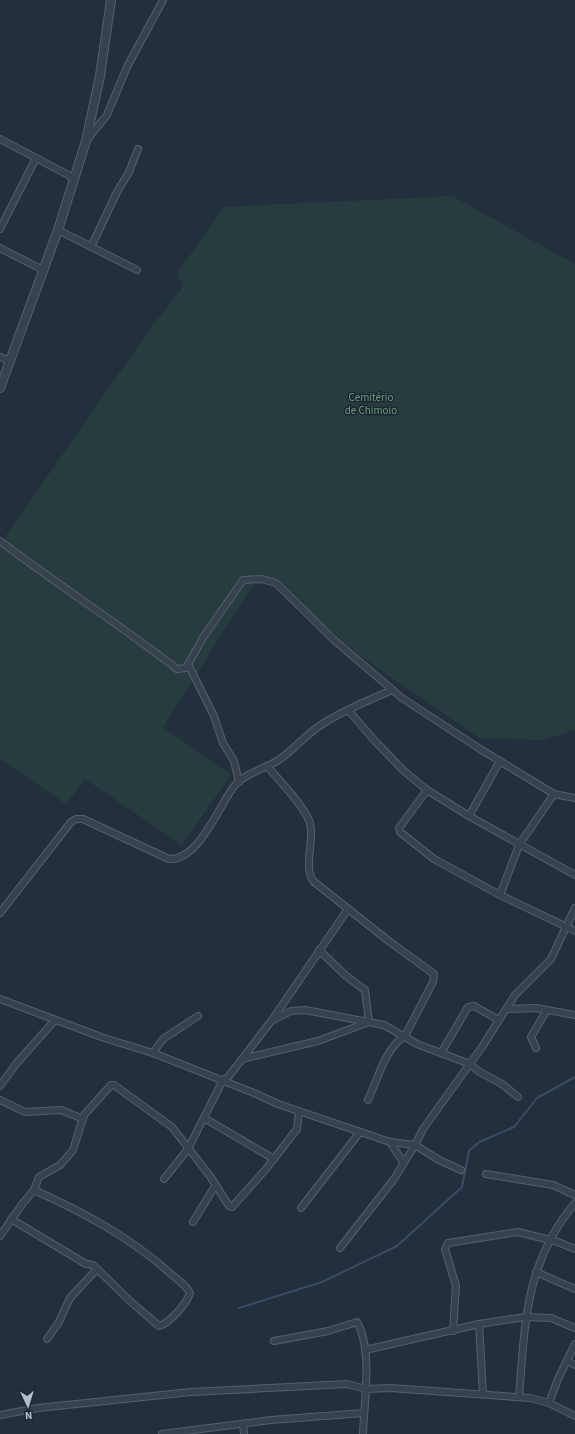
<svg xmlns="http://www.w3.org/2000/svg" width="575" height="1434" font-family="'Source Sans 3',sans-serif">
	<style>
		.green { fill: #263c3f }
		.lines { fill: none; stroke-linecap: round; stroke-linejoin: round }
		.stream { stroke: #394c67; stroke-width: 2 }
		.minor-casing { stroke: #565f6c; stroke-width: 8 }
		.tertiary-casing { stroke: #565f6c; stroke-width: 10 }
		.minor { stroke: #38414e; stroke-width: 6 }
		.tertiary { stroke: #38414e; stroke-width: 8 }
		.labels { text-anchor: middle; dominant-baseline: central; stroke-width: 3; stroke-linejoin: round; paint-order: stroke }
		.park-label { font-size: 11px; fill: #6b9a76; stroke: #1d2633 }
	</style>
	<rect width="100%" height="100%" fill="#242f3e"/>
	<polygon class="green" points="452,196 575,264 575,730 544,740 479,738 366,660 260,574 163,727 231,775 182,845 85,779 66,804 0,759 0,544 152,326 182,288 178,272 224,207"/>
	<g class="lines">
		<polyline class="stream" points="239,1308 322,1282 397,1246 462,1187 469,1151 479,1142 514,1127 537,1098 575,1077"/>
		<g class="minor-casing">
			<g id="minor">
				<polyline points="0,139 74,178"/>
				<polyline points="86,141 107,115 127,67 163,0"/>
				<polyline points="0,229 36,158"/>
				<polyline points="58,230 137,270"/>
				<polyline points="91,247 117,192 129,172 138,149"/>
				<polyline points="0,248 43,270"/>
				<polyline points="0,357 10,361"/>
				<path d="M0,541C58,585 119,624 177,669L186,668L204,636L243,580L262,579L276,583L333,639L402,698L480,749L554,794L575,798"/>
				<polyline points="188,664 214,716 223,743 234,761 239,782"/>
				<polyline points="349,711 374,740 404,771 427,790 469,816 575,875"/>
				<path d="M267,766C278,779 306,808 310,823C315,841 303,865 313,881L390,942L434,974L433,982L405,1036C385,1048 378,1079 368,1100"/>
				<polyline points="427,790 399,828 400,832 434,859 500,895 575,931"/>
				<polyline points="469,816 500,761"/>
				<polyline points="500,895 519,845 554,794"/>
				<path d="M0,913L71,822L76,819H83L169,859C199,861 219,805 235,785C244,774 264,769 277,761C293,751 305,735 321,725C341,711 370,700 392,690"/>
				<polyline points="319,950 345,975 365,990 369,1022"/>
				<polyline points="0,999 104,1038 153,1053 254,1093 278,1104 390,1142 415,1145 439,1160 461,1170"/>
				<polyline points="507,1009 536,1008 575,1015"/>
				<polyline points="273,1020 291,1011 305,1010 384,1025 417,1044 470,1064 478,1071 502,1084 518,1097"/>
				<polyline points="536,1048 531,1037 547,1010"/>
				<polyline points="153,1053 163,1039 198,1016"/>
				<polyline points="441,1053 468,1007 474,1006 499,1020"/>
				<polyline points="242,1059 318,1041 369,1022"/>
				<polyline points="0,1086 16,1064 55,1020"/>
				<polyline points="0,1100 25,1112 61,1110 83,1119"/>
				<polyline points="204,1118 274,1159"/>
				<polyline points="390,1142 403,1162"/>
				<polyline points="486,1174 553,1185 575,1195"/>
				<polyline points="164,1179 188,1149 223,1080 229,1076 272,1020 348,909"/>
				<polyline points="301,1208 360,1132"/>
				<path d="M11,1219L86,1264L93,1265L130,1301L159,1326C169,1324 187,1303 190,1293C186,1285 177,1279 171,1274C130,1237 83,1212 34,1190"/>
				<polyline points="193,1222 215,1186"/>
				<polyline points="0,1236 23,1203 34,1190 39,1177 60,1165 68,1156 73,1150 84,1115 111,1085 114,1085 172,1127 210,1176 229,1206 232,1207 266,1169 297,1129 299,1111"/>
				<polyline points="340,1248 394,1179 415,1145 423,1129 482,1047 515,995 551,959 575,908"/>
				<polyline points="536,1272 575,1289"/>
				<polyline points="479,1324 483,1394"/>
				<polyline points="453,1331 456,1286 445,1249 448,1243 518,1232 558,1242 575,1249"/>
				<polyline points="47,1339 59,1322 70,1298 97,1269"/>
				<path d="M274,1341L328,1331L357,1322C373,1350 364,1403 363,1434"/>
				<polyline points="365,1350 479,1324 525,1317 551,1318 575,1328"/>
				<polyline points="567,1361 575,1365"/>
				<path d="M519,1397C525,1324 525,1262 575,1203"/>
				<polyline points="549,1403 558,1379 575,1344"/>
				<polyline points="0,1415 38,1408 191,1392 347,1384 366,1389 390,1388 530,1398 549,1403 575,1416"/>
				<polyline points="243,1424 244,1434"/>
				<polyline points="162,1434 271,1420 364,1413"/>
			</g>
		</g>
		<g class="tertiary-casing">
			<polyline id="tertiary" points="0,388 58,230 86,141 100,76 111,0"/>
		</g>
		<use href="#minor" class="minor"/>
		<use href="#tertiary" class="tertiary"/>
	</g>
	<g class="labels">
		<g class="park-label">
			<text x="371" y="397">Cemitério<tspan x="371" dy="13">de Chimoio</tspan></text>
		</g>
	</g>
	<g transform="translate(28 1406) rotate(176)" stroke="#1d2633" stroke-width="3" paint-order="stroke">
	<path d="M0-3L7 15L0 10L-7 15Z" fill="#b4bcc9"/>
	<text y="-6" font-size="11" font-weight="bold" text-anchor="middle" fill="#b4bcc9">N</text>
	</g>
</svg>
